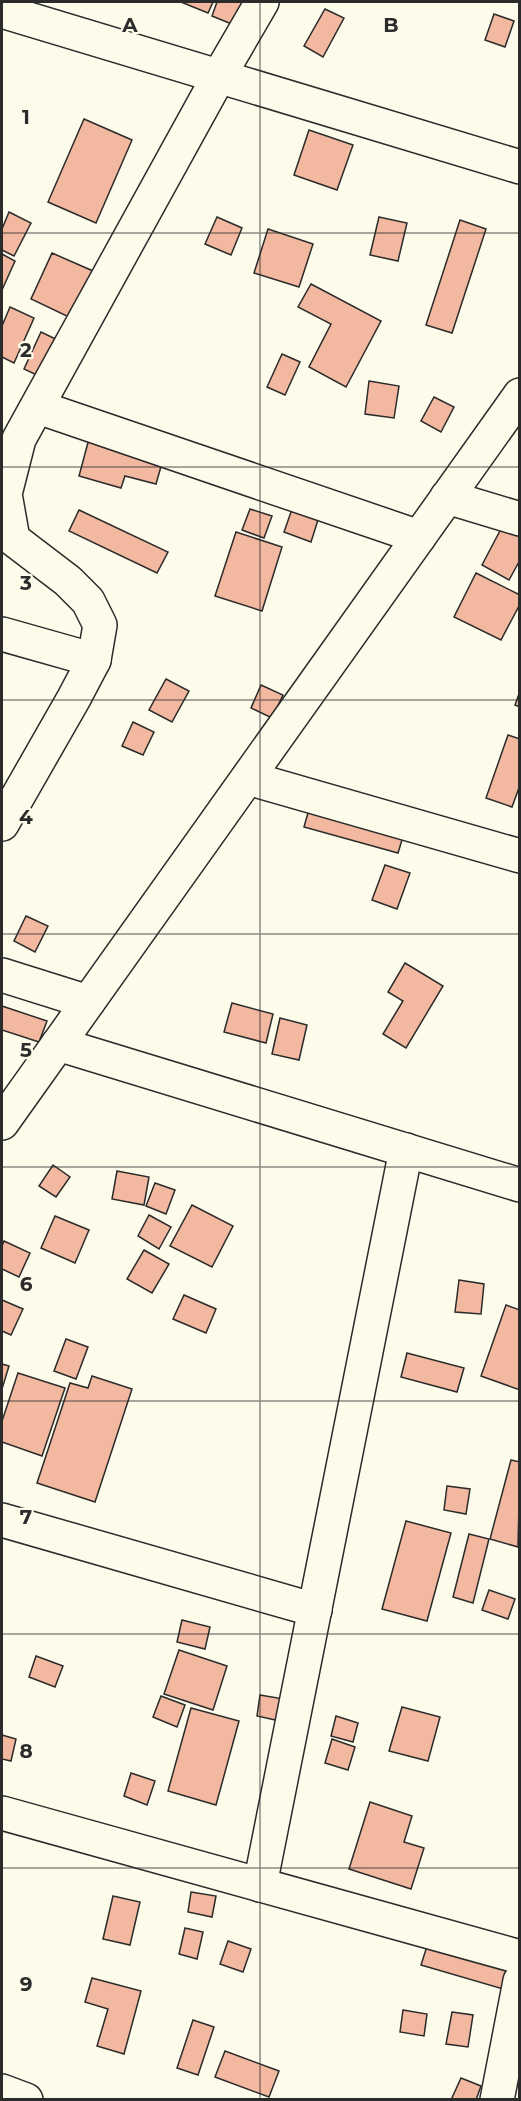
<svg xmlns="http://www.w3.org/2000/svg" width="521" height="2101" font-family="Montserrat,sans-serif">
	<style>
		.building { fill: #f2b8a0; stroke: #2b2b2b; stroke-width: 1.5 }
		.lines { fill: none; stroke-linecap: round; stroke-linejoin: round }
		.minor-casing { stroke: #2b2b2b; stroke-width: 36 }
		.minor { stroke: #fdfbea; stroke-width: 33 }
		.grid { fill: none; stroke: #2b2b2b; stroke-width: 1.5; stroke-opacity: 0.55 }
		.grid-label { font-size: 20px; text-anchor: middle; font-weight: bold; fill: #2b2b2b; stroke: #fdfbea; stroke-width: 4.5; stroke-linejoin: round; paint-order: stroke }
	</style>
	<rect width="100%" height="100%" fill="#fdfbea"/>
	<g class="building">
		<polygon points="181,2 213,2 208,13"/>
		<polygon points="217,2 240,2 249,5 239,27 212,16"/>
		<polygon points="325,9 344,18 323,57 304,46"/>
		<polygon points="494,14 514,21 505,47 485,40"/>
		<polygon points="84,119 132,140 96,223 48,202"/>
		<polygon points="309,130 353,145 337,190 294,175"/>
		<polygon points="9,212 31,223 14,256 2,250 2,229"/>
		<polygon points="217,217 242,228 231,255 205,244"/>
		<polygon points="379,217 407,223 398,261 370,255"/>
		<polygon points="460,220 486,229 452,333 426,325"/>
		<polygon points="268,229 313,244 299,287 254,273"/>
		<polygon points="52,253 93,271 71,318 31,299"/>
		<polygon points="2,254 15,261 2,290"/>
		<polygon points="311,284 381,321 346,387 309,367 331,324 298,307"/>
		<polygon points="10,307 34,318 14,363 2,357 2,326"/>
		<polygon points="41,332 64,343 47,380 24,369"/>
		<polygon points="282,354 300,362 285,395 267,387"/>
		<polygon points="369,381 399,386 394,418 365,414"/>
		<polygon points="434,397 454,407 441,432 421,421"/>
		<polygon points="90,435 164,456 156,484 125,476 121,488 79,476"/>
		<polygon points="297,495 323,504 311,542 284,532"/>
		<polygon points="250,509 272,516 264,538 242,530"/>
		<polygon points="79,510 168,552 157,573 69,531"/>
		<polygon points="502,527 520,537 520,560 509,580 482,565"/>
		<polygon points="236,532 282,547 262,611 215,596"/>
		<polygon points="476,573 520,595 520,604 501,640 454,617"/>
		<polygon points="166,679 189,691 172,722 149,710"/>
		<polygon points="261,685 283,695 272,718 251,708"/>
		<polygon points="520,691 520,707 515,705"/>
		<polygon points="133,722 154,732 143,755 122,746"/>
		<polygon points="508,735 520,739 520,785 512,807 486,798"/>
		<polygon points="311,802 406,827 398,853 304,827"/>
		<polygon points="385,865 410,873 397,909 372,900"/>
		<polygon points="26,916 48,926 35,952 14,941"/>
		<polygon points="405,963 443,986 406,1048 383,1034 403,1001 388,992"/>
		<polygon points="232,1003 273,1014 266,1043 224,1032"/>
		<polygon points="2,1006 47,1021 39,1042 2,1030"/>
		<polygon points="280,1018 307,1025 299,1060 272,1054"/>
		<polygon points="53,1165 70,1177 56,1197 39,1186"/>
		<polygon points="117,1171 149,1177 144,1205 112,1199"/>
		<polygon points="155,1183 175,1190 166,1214 146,1206"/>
		<polygon points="192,1205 233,1226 212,1267 170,1246"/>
		<polygon points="149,1215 171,1227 159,1249 138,1236"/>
		<polygon points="55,1216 89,1230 75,1263 41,1248"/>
		<polygon points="4,1241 30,1253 19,1277 2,1269 2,1246"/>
		<polygon points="144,1250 169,1264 152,1293 127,1279"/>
		<polygon points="459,1280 484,1284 481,1314 455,1312"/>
		<polygon points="184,1295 216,1309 206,1333 173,1319"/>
		<polygon points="2,1300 23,1309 11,1335 2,1331"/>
		<polygon points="506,1305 520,1310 520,1390 481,1376"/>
		<polygon points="66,1339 88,1347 76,1379 54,1371"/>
		<polygon points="407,1353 464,1368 457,1392 401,1377"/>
		<polygon points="2,1364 9,1366 2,1389"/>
		<polygon points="18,1373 65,1388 42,1456 2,1442 2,1421"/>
		<polygon points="92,1376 132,1389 95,1502 37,1483 70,1383 88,1388"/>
		<polygon points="511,1460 520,1462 518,1547 490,1539"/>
		<polygon points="447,1486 470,1489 466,1514 444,1510"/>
		<polygon points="406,1521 451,1533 427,1621 382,1609"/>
		<polygon points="469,1534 489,1539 473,1603 453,1597"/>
		<polygon points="489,1590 515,1599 508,1619 482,1610"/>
		<polygon points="182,1620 210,1627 205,1649 177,1642"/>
		<polygon points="179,1650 227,1666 213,1710 164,1694"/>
		<polygon points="36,1656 63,1666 55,1687 29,1677"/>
		<polygon points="260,1695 284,1699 280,1721 257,1716"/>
		<polygon points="161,1696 185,1705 177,1727 153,1717"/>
		<polygon points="402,1707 440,1717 428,1761 389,1751"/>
		<polygon points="191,1708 239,1721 216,1805 168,1791"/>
		<polygon points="336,1716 358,1723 353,1742 331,1736"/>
		<polygon points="2,1735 16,1739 11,1761 2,1759"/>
		<polygon points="332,1739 355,1747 348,1770 325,1763"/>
		<polygon points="131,1773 155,1781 147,1805 124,1796"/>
		<polygon points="370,1802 412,1816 404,1842 424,1848 411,1889 349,1869"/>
		<polygon points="191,1892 216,1896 212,1917 188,1912"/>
		<polygon points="113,1896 140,1902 130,1945 103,1939"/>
		<polygon points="185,1928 203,1932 197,1959 179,1954"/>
		<polygon points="228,1941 251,1949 243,1972 220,1964"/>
		<polygon points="428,1943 517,1969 510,1991 421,1965"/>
		<polygon points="92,1978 141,1991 124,2054 97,2046 108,2009 85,2002"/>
		<polygon points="403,2010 427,2014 424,2036 400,2032"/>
		<polygon points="452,2012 473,2015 468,2047 446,2044"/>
		<polygon points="193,2020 214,2027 198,2075 177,2068"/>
		<polygon points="225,2051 279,2071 269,2097 215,2077"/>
		<polygon points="461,2078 481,2086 476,2100 451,2100"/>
	</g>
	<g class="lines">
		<g class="minor-casing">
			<g id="minor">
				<polyline points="2,11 520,167"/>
				<polyline points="38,407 419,537"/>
				<polyline points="447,497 520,519"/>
				<polyline points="2,634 94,660"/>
				<polyline points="248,778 520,856"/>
				<polyline points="2,824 74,698 94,660 100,625 88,601 68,581 13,539 5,494 19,439 219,76 262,2"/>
				<polyline points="2,975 88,1002"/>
				<polyline points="58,1044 520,1185"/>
				<polyline points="2,1123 520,395"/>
				<polyline points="2,1520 315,1610"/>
				<polyline points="2,1813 520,1957"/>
				<polyline points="260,1885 406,1150"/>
				<polyline points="2,2091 26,2100"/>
				<polyline points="497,2100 520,1981"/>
			</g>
		</g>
		<use href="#minor" class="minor"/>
	</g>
	<path class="grid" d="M260,2V2100M2,233H520M2,467H520M2,700H520M2,934H520M2,1167H520M2,1401H520M2,1634H520M2,1868H520"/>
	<g class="grid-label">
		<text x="130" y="32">A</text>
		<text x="391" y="32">B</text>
		<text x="26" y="124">1</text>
		<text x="26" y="357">2</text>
		<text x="26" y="590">3</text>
		<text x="26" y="824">4</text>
		<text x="26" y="1057">5</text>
		<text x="26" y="1291">6</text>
		<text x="26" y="1524">7</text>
		<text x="26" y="1758">8</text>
		<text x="26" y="1991">9</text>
	</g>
	<rect width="521" height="2101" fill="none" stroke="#2b2b2b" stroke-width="6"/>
</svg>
